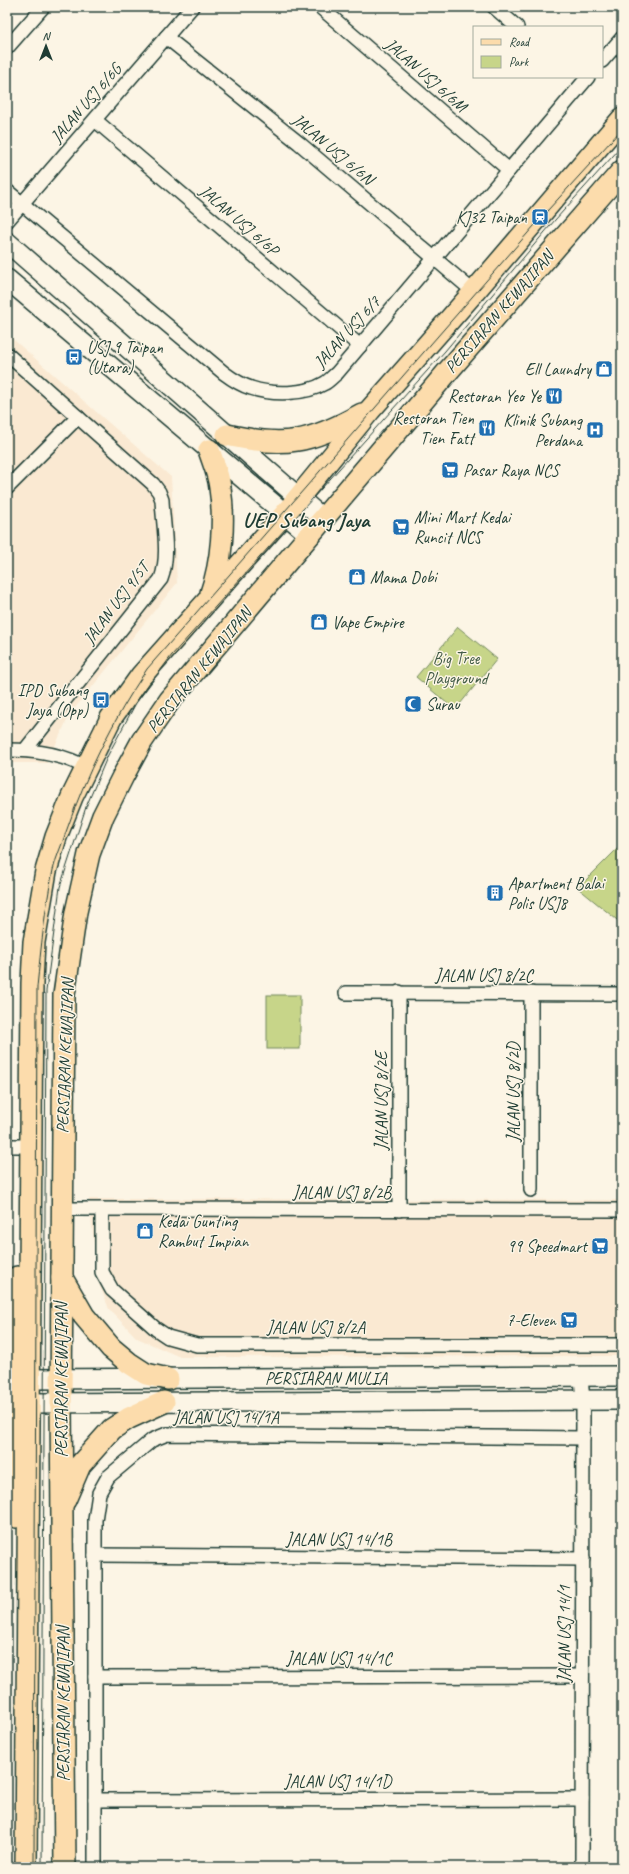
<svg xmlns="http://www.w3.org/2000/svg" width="629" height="1874" font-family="Caveat,sans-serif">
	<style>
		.built { fill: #fae9d2 }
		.green { fill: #c7d589; stroke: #73895e }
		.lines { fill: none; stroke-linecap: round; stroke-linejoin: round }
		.minor-casing { stroke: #1f3d34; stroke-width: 16 }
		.secondary-casing { stroke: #1f3d34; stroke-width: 22 }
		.primary-casing { stroke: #1f3d34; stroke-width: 24 }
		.minor { stroke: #fcf5e5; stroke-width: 13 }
		.secondary { stroke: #fcf5e5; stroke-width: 19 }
		.primary { stroke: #fcdcac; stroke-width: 21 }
		.tram { stroke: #1f3d34; stroke-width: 1 }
		.labels { text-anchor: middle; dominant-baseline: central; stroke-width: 3; stroke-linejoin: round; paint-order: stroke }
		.street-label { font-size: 17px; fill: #1f3d34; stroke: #fcf5e5 }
		.poi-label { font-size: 17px; fill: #1f3d34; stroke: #fcf5e5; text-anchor: end }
		.park-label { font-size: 17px; fill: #415b45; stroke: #fcf5e5 }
		.district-label { font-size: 21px; font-weight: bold; fill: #1f3d34; stroke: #fcf5e5 }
	</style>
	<rect width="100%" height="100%" fill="#fcf5e5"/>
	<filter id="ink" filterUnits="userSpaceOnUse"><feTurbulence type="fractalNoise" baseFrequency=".025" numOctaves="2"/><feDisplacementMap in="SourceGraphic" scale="8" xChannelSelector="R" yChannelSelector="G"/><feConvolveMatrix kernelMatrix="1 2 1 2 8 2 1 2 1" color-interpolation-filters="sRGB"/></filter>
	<g filter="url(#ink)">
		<g class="built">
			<polygon points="7,334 171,477 177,583 70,714 47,763 7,763"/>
			<polygon points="89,1199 622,1200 622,1356 180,1357 137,1338 109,1309 98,1281"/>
		</g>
		<g class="green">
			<polygon points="458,627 497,659 455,710 416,677"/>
			<polygon points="622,844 622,924 578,888"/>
			<rect x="267" y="995" width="33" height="54"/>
		</g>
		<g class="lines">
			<g class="minor-casing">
				<g id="minor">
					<polyline points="320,7 509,170"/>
					<polyline points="494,7 517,27"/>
					<polyline points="166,37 299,143 474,292"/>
					<polyline points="7,48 43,7"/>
					<polyline points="602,61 622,38"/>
					<polyline points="95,120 360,346"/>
					<path d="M7,191L224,373C232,379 241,385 251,388C272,395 305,395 325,383C329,381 333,376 337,373L588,77"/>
					<polyline points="7,221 192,7"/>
					<path d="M7,354L153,484L159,492L162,500C163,525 170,555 161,579L25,750"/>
					<polyline points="7,488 78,417"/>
					<path d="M7,750C35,750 63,754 87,768"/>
					<polyline points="346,993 622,994"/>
					<polyline points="7,1146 30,1146"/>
					<polyline points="531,1190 531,993"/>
					<polyline points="62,1209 622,1210"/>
					<polyline points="102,1209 102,1272 112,1290 156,1329 168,1337 197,1345 622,1345"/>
					<polyline points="399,1210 399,992"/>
					<polyline points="581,1377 583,1401 582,1867"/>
					<polyline points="95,1555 583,1559"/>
					<polyline points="95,1677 582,1676"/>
					<polyline points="95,1800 582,1799"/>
					<polyline points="95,1867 95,1520 99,1493 108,1477 152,1440 167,1434 583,1438"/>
				</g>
			</g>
			<g class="secondary-casing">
				<g id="secondary">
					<polyline points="7,242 323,519"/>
					<polyline points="7,279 310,535"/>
					<polyline points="30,1379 622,1376"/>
					<polyline points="30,1403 622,1400"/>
				</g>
			</g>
			<g class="primary-casing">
				<g id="primary">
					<path d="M227,435C284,448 310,443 362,414"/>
					<path d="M209,450C213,462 219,475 220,488C225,520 222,562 211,593"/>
					<polyline points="62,1278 84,1316 111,1348 129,1363 146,1374 168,1379"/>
					<polyline points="65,1500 80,1465 112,1429 129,1418 164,1402"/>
					<path d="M16,1517C12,1437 12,1357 17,1277"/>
					<polyline points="26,1867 32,983 34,942 46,871 56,837 72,797 111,718 141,676 285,514 370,410 474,292 622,119"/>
					<polyline points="65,1867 61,1403 64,995 76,912 89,854 103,816 123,776 142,741 170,700 449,370 622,171"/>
				</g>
			</g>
			<use href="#minor" class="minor"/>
			<use href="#secondary" class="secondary"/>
			<use href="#primary" class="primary"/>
			<g class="tram">
				<path d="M34,1867L37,987C41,948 45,908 53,870C56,857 62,845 66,832C86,774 113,720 147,669L548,210L622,129"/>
				<polyline points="42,1867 46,991 60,887 86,807 108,755 136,703 172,655 445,351 555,220 622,146"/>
			</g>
		</g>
	</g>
	<defs>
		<g id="station-square" transform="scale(0.9)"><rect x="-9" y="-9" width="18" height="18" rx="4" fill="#1f6fb2" stroke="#fcf5e5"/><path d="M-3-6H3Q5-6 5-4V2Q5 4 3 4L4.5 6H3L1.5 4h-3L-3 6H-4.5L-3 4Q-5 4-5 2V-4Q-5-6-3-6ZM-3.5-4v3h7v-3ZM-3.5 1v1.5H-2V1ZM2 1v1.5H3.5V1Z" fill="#fff"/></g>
		<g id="bus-square" transform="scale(0.9)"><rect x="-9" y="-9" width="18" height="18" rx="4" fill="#1f6fb2" stroke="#fcf5e5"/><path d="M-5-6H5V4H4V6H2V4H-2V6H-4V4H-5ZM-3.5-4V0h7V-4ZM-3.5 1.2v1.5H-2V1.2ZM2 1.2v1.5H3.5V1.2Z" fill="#fff"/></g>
		<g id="shop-square" transform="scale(0.9)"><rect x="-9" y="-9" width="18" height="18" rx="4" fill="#1f6fb2" stroke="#fcf5e5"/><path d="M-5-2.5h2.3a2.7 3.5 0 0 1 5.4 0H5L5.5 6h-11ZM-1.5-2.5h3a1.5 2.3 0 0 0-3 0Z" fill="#fff"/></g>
		<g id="restaurant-square" transform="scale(0.9)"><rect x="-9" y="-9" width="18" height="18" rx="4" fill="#1f6fb2" stroke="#fcf5e5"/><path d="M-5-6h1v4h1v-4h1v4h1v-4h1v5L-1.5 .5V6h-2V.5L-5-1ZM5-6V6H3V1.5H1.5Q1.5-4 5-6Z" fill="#fff"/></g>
		<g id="hospital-square" transform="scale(0.9)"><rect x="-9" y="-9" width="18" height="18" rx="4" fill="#1f6fb2" stroke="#fcf5e5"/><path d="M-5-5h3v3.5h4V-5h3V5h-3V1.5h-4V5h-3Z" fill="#fff"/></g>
		<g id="supermarket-square" transform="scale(0.9)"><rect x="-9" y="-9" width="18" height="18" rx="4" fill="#1f6fb2" stroke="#fcf5e5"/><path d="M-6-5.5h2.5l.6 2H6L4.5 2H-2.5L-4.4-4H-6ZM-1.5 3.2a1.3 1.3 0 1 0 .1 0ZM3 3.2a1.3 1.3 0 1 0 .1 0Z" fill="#fff"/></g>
		<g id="mosque-square" transform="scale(0.9)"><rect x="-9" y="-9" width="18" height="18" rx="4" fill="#1f6fb2" stroke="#fcf5e5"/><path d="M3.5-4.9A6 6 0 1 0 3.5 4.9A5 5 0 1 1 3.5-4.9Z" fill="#fff"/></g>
		<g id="building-square" transform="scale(0.9)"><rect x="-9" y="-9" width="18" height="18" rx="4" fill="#1f6fb2" stroke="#fcf5e5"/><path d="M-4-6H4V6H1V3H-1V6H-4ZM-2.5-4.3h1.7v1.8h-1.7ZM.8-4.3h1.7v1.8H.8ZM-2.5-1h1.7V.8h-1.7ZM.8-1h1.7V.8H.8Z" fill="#fff"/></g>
	</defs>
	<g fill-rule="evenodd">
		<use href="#station-square" x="540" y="217"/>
		<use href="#bus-square" x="74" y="357"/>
		<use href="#shop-square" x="604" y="369"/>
		<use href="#restaurant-square" x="554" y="396"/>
		<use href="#restaurant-square" x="487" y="428"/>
		<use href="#hospital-square" x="595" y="430"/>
		<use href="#supermarket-square" x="450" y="470"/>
		<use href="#supermarket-square" x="401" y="527"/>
		<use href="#shop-square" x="357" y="577"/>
		<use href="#shop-square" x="319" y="622"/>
		<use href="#bus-square" x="101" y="700"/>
		<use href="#mosque-square" x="413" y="704"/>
		<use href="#building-square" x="495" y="893"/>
		<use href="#shop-square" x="145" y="1231"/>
		<use href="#supermarket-square" x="600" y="1246"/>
		<use href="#supermarket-square" x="569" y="1320"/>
	</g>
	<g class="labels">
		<g class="street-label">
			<text transform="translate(426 75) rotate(41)">JALAN USJ 6/6M</text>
			<text transform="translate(86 103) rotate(-49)">JALAN USJ 6/6G</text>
			<text transform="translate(333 149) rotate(40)">JALAN USJ 6/6N</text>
			<text transform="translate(239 220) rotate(41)">JALAN USJ 6/6P</text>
			<text transform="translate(499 312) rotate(-49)">PERSIARAN KEWAJIPAN</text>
			<text transform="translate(347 332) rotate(-48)">JALAN USJ 6/7</text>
			<text transform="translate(116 603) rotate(-53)">JALAN USJ 9/5T</text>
			<text transform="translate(199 670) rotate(-51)">PERSIARAN KEWAJIPAN</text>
			<text x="484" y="975">JALAN USJ 8/2C</text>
			<text transform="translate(65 1056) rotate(-88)">PERSIARAN KEWAJIPAN</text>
			<text transform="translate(513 1092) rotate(-90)">JALAN USJ 8/2D</text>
			<text transform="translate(381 1101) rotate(-90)">JALAN USJ 8/2E</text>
			<text x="342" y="1192">JALAN USJ 8/2B</text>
			<text x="316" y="1327">JALAN USJ 8/2A</text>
			<text x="326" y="1378">PERSIARAN MULIA</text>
			<text transform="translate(61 1380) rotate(-90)">PERSIARAN KEWAJIPAN</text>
			<text x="226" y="1417">JALAN USJ 14/1A</text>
			<text x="339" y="1539">JALAN USJ 14/1B</text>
			<text transform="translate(564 1634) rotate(-90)">JALAN USJ 14/1</text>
			<text x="339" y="1658">JALAN USJ 14/1C</text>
			<text transform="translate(63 1704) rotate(-90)">PERSIARAN KEWAJIPAN</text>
			<text x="338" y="1781">JALAN USJ 14/1D</text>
		</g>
		<g class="poi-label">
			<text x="527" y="217">KJ32 Taipan</text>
			<text x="87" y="347" text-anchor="start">USJ 9 Taipan<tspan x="87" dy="20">(Utara)</tspan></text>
			<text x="591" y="369">Ell Laundry</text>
			<text x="541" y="396">Restoran Yeo Ye</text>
			<text x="474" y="418">Restoran Tien<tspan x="474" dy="20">Tien Fatt</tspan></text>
			<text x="582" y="420">Klinik Subang<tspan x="582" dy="20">Perdana</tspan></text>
			<text x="463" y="470" text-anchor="start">Pasar Raya NCS</text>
			<text x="414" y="517" text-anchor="start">Mini Mart Kedai<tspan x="414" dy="20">Runcit NCS</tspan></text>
			<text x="370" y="577" text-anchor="start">Mama Dobi</text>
			<text x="332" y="622" text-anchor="start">Vape Empire</text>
			<text x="88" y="690">IPD Subang<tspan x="88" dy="20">Jaya (Opp)</tspan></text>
			<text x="426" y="704" text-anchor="start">Surau</text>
			<text x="508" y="883" text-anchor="start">Apartment Balai<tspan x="508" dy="20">Polis USJ8</tspan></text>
			<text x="158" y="1221" text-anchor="start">Kedai Gunting<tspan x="158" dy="20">Rambut Impian</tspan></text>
			<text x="587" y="1246">99 Speedmart</text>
			<text x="556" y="1320">7-Eleven</text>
		</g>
		<g class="park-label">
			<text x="456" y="658">Big Tree<tspan x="456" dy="20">Playground</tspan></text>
		</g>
		<g class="district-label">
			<text x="306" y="520">UEP Subang Jaya</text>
		</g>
	</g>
	<rect width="629" height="1874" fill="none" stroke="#fcf5e5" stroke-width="24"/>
	<rect x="12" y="12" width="605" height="1850" fill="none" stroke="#1f3d34" stroke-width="1.5" filter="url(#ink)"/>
	<rect x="473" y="26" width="130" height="52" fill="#fcf5e5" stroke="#a4ab9e"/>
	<rect x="481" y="39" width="20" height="6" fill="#fcdcac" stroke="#a4ab9e"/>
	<text x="509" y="46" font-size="12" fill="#1f3d34">Road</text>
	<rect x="481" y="56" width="20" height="12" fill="#c7d589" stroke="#a4ab9e"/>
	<text x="509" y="66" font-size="12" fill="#1f3d34">Park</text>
	<g transform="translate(46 46)" stroke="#fcf5e5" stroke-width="3" paint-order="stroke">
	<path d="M0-3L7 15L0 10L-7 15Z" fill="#1f3d34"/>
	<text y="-6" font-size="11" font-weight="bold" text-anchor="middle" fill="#1f3d34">N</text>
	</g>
</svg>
